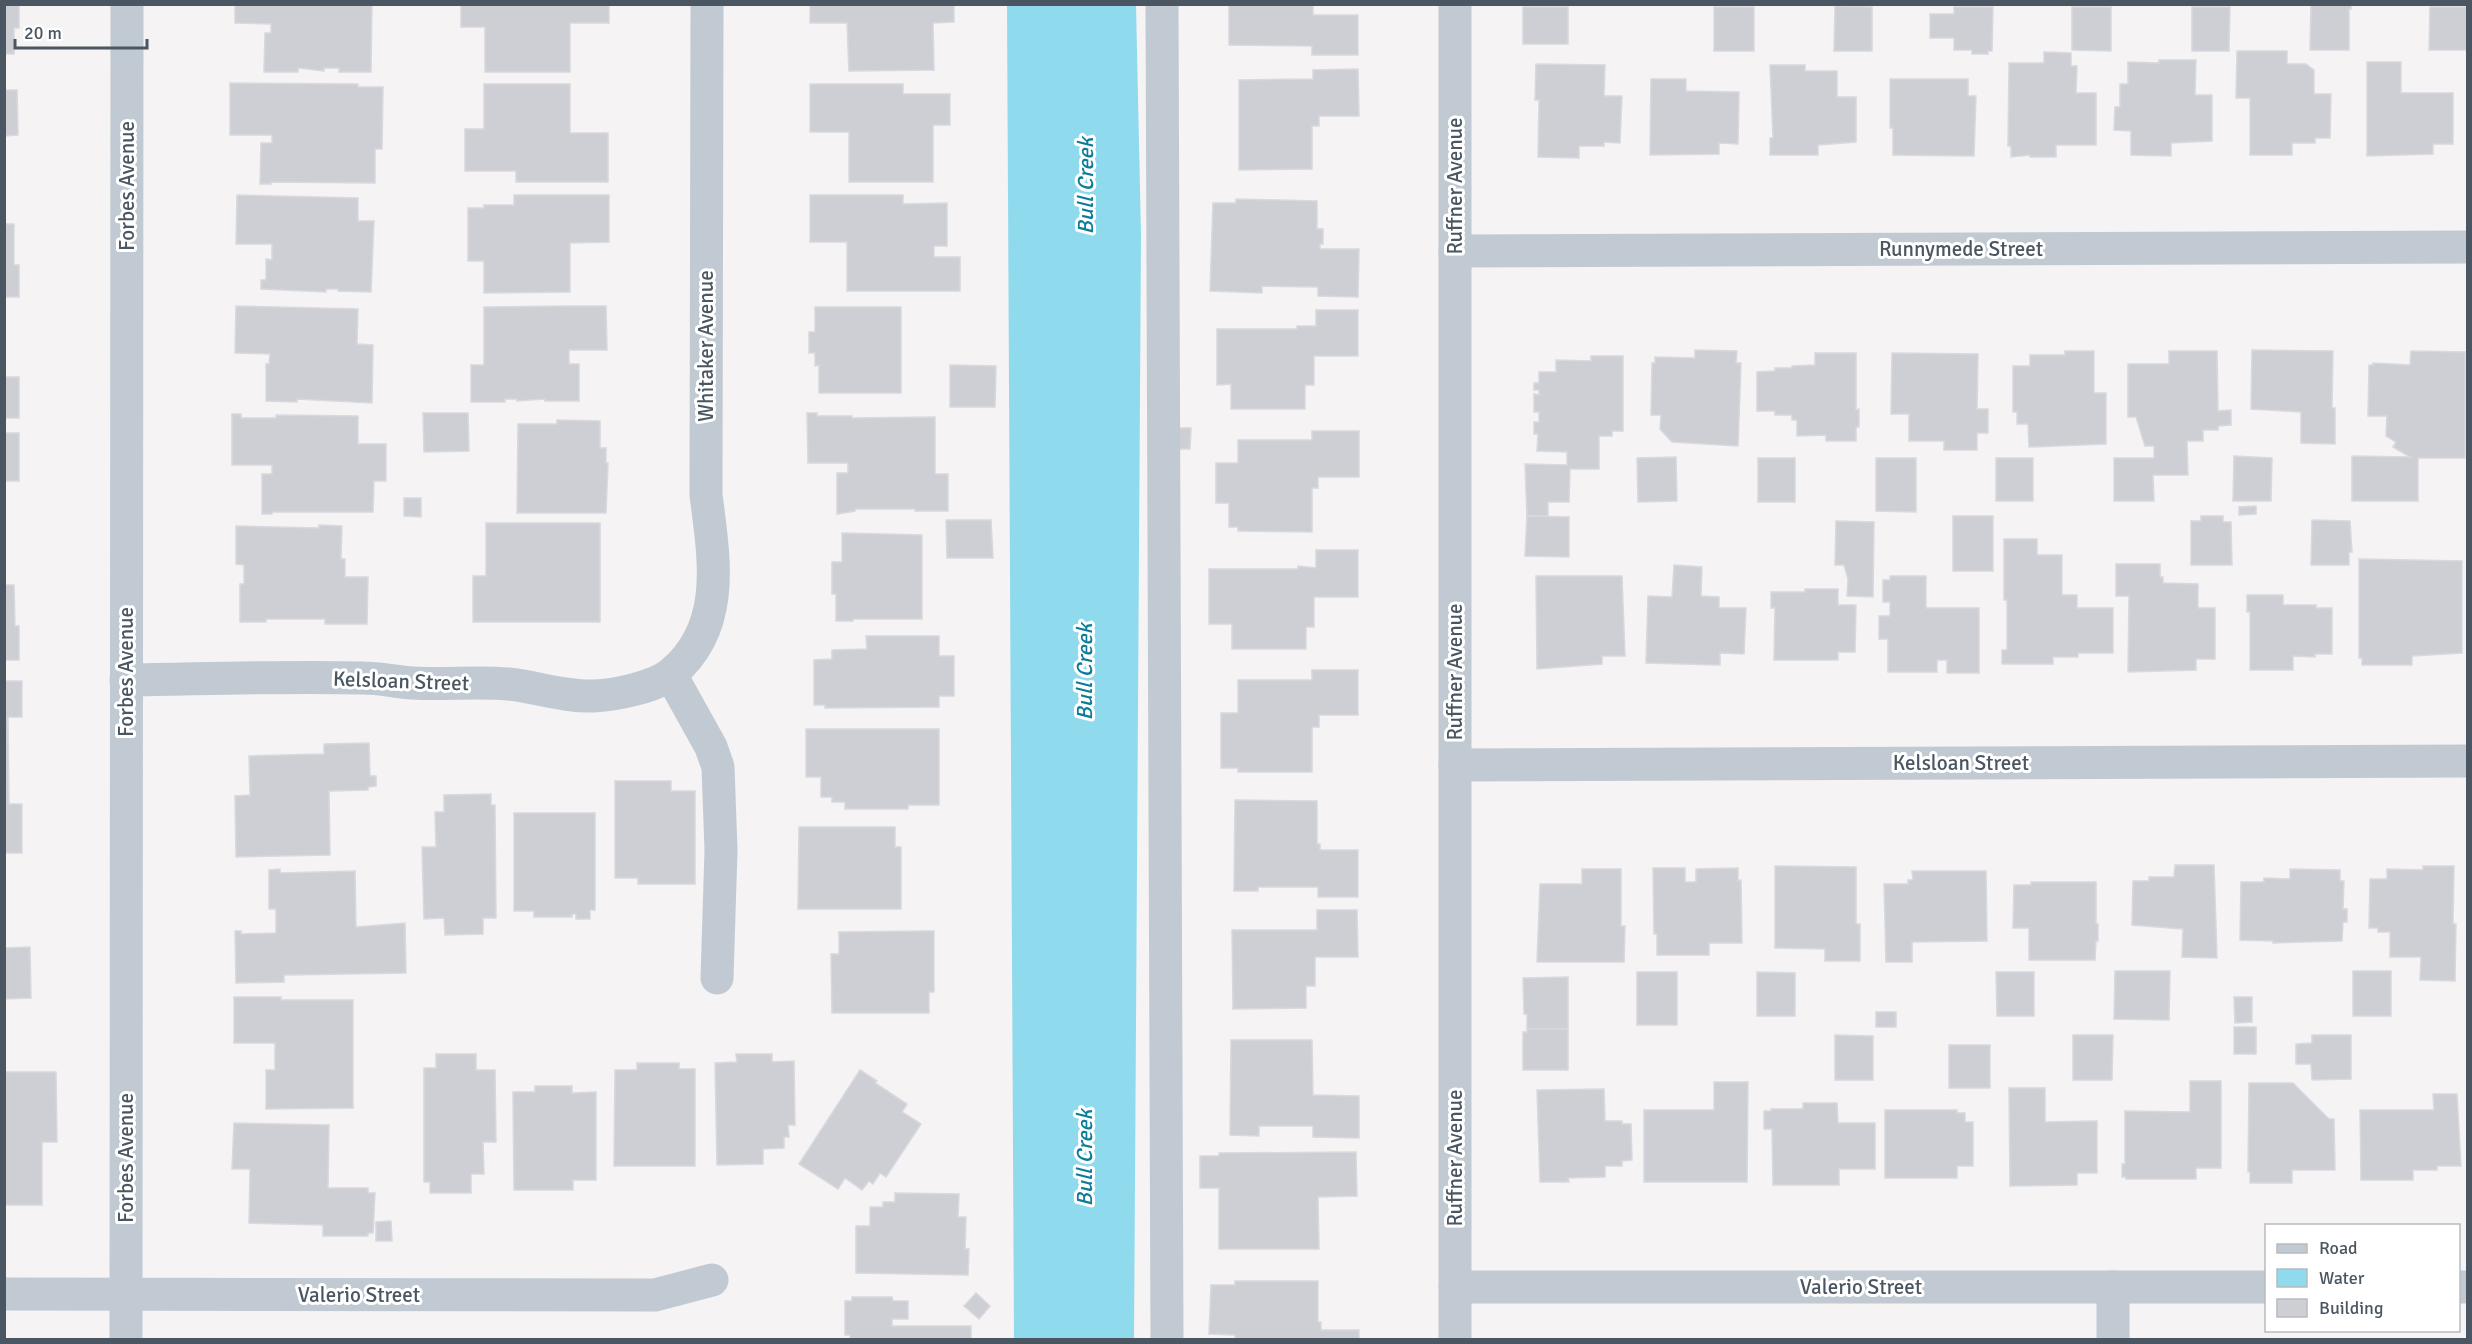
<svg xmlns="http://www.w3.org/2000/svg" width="2472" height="1344" font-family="Signika,sans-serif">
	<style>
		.water { fill: #90daee }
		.building { fill: #cdcfd5; stroke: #d7d9de; stroke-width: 1.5 }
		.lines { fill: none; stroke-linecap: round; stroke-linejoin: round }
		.minor { stroke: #c1cad2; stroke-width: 33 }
		.labels { text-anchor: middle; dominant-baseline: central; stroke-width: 6; stroke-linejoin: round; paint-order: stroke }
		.street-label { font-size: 21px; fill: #4a5661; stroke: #fff }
		.water-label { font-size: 22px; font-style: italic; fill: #0c7c9b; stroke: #fff }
	</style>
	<rect width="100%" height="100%" fill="#f5f3f3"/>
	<polygon class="water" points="1007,5 1136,5 1141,235 1134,1339 1014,1339"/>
	<g class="building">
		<polygon points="4,4 19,4 19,28 14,28 14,54 4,54"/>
		<polygon points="235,4 372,4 371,72 339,72 339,68 324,68 324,71 298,68 298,72 264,72 265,33 271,33 271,24 235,23"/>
		<polygon points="461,4 609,4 609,23 570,23 570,72 485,72 485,27 461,27"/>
		<polygon points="810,4 954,4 954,22 933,23 934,70 849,71 847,23 810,23"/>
		<polygon points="1229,4 1313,4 1313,15 1358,15 1358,55 1312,55 1312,46 1229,45"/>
		<polygon points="2311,4 2351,4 2351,9 2349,9 2349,50 2310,50"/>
		<polygon points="1835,6 1872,7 1872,51 1834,51"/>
		<rect x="1523" y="7" width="45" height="37"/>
		<rect x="1714" y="7" width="40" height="44"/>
		<polygon points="1954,7 1993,7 1992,51 1988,51 1988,54 1972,54 1972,50 1954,50 1954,38 1930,38 1930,14 1954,14"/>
		<polygon points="2072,7 2111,7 2111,51 2072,50"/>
		<polygon points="2192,7 2230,7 2229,51 2192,51"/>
		<polygon points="2430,7 2468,7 2468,50 2429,50"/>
		<polygon points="2237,51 2287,51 2287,64 2306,64 2314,70 2314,94 2331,94 2330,138 2315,138 2315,143 2292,143 2292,155 2250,155 2250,98 2236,98"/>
		<polygon points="2044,52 2071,53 2071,66 2077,66 2076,93 2096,93 2096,145 2056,145 2056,157 2030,157 2030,155 2011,157 2011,146 2008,146 2009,63 2044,63"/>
		<polygon points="2159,60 2196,60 2195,95 2212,95 2212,141 2171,143 2171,156 2131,155 2131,131 2114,130 2115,107 2120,107 2120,84 2128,84 2128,62 2159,63"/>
		<polygon points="2367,62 2401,62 2401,93 2453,93 2453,144 2433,144 2433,154 2367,156"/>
		<polygon points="1536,64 1605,65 1604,96 1622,96 1620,143 1604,142 1604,146 1579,146 1579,158 1538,157 1539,100 1535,100"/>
		<polygon points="1770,65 1805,65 1805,71 1837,71 1837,97 1856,97 1856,142 1818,145 1818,155 1770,155 1770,138 1773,138"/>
		<polygon points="1358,69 1359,116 1319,116 1319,126 1312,126 1312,169 1239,170 1239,80 1313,79 1313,70"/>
		<polygon points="1651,79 1686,79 1686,91 1739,92 1738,144 1719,143 1719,154 1650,155"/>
		<polygon points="1890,79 1968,79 1968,96 1976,96 1974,156 1893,155 1893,128 1890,128"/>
		<polygon points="230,83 358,84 358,87 383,87 382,149 375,149 375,183 271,182 271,184 260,184 261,143 272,143 272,135 230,135"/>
		<polygon points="484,84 570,84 570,133 608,133 608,182 516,182 516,171 465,171 465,129 484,129"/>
		<polygon points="810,84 903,84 903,94 950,94 950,125 933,125 933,182 849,182 849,132 810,132"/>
		<polygon points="4,90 17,90 18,135 4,136"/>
		<polygon points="237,195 358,198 358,221 374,221 371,292 338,291 338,289 326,289 326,292 261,289 261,280 266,280 266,259 272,260 272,244 236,244"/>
		<polygon points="514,195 609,195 609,242 570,243 570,292 484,293 484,261 468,261 468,208 484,208 484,205 514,205"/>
		<polygon points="810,195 903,195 903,204 947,203 947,246 934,246 934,257 960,257 960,291 847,291 847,242 810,242"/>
		<polygon points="1236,199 1317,201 1317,229 1323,229 1323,244 1320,244 1320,249 1359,249 1358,297 1318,296 1318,287 1262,286 1262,293 1210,291 1213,203 1236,203"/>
		<polygon points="4,224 14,224 14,265 19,265 19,297 4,297"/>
		<polygon points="236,306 358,309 357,344 373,345 372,403 297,399 297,402 266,401 266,364 269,364 270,354 235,353"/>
		<polygon points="565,306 606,306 607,350 569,350 569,364 579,364 579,401 545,401 545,399 517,401 517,399 505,399 505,402 471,402 471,365 484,365 484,307"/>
		<polygon points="815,307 901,307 901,393 819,393 819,365 815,366 815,353 809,353 809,332 815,332"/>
		<polygon points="1316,310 1358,310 1358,356 1314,356 1314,385 1305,385 1305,409 1231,409 1231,384 1217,385 1217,329 1297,329 1297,326 1316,326"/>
		<polygon points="1695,350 1737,351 1736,363 1741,363 1738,446 1672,442 1660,429 1661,415 1651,415 1652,363 1655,363 1655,357 1695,358"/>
		<polygon points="2252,350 2333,351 2332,408 2335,408 2335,444 2301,443 2301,412 2251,409"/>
		<polygon points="2065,351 2094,351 2094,393 2106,393 2106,444 2029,447 2028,424 2017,424 2017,412 2013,412 2013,366 2030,366 2030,355 2065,355"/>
		<polygon points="2169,351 2217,351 2218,411 2231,410 2231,425 2218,426 2218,430 2203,430 2203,441 2187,441 2188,475 2153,475 2154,501 2114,501 2114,458 2154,458 2154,446 2145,446 2136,417 2128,417 2128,364 2169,364"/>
		<polygon points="2411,351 2465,352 2465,458 2418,458 2418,501 2352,501 2352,456 2410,457 2393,447 2396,442 2386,436 2387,416 2368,416 2369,365 2373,365 2373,363 2410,365"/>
		<polygon points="1815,353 1856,353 1856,410 1859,409 1859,427 1856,427 1856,441 1826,441 1826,435 1797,436 1797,420 1792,420 1792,415 1775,415 1775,411 1757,411 1757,372 1775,371 1775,368 1792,368 1792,366 1815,365"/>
		<polygon points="1892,353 1978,354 1977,409 1988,409 1988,433 1977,433 1977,450 1944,450 1944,441 1909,441 1909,414 1891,414"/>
		<polygon points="1591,356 1623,356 1623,431 1612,431 1612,436 1599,436 1599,469 1570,469 1569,502 1548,502 1548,516 1527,516 1525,464 1567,465 1567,452 1537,451 1538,434 1534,434 1534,422 1539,422 1539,412 1534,412 1534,394 1539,395 1539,390 1534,390 1534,383 1539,383 1539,372 1556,372 1556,360 1591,361"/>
		<polygon points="950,365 996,366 995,407 950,407"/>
		<rect x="4" y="377" width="15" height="41"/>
		<polygon points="423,413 468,413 469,451 424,452"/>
		<polygon points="807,413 817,413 817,416 852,416 852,418 935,417 935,474 948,474 948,511 915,511 915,509 855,509 855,511 837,514 837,473 848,473 848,463 808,463"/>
		<polygon points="232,414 241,414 241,418 276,418 276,415 358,416 358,444 386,444 386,481 374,481 373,512 272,512 272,514 262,514 262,474 272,474 272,465 232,465"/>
		<polygon points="557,420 600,421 600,448 606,448 606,463 608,463 606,513 517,513 518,424 557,424"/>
		<polygon points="1178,428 1191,428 1190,449 1178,449"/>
		<polygon points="1312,431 1359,431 1359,477 1318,477 1318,488 1312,488 1312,532 1238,531 1238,527 1229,527 1229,503 1216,503 1216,463 1238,463 1238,440 1312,440"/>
		<rect x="4" y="433" width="15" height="48"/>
		<polygon points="2234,456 2272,458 2271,501 2233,501"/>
		<polygon points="1676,457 1677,501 1638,502 1637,458"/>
		<rect x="1758" y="458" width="37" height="44"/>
		<polygon points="1876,458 1916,458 1916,512 1876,511"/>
		<rect x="1996" y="458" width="37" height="43"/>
		<polygon points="404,498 421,498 421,517 404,516"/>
		<polygon points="2256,506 2256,514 2239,515 2239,507"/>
		<polygon points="1527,516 1569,517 1569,557 1525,556"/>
		<rect x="1953" y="516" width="40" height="55"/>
		<polygon points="2201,516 2223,516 2223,522 2231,522 2232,565 2191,565 2191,521 2201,521"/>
		<polygon points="946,520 991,520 993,558 947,558"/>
		<polygon points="2312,520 2350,521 2352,552 2349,552 2349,565 2311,565"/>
		<polygon points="1836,521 1874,522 1873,597 1847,596 1848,579 1844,565 1835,565"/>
		<polygon points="486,523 600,523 600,622 473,622 473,576 486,576"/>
		<polygon points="319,525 342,526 341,559 345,559 345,577 368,577 367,624 325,624 325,619 266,619 266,622 240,622 240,584 244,584 244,565 236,564 236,526 319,528"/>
		<polygon points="842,533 922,535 922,619 853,619 853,621 836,621 836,594 832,594 832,562 842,562"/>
		<polygon points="2004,539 2037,539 2037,555 2062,555 2062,595 2077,595 2077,608 2113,608 2113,653 2078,653 2078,657 2053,657 2053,664 2002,664 2002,650 2007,650 2007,600 2004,600"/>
		<polygon points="1316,550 1358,550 1358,597 1314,597 1314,627 1306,627 1306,649 1232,649 1232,624 1209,624 1209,569 1298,569 1298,566 1316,568"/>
		<polygon points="2359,559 2462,561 2462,653 2412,656 2412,665 2362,665 2362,658 2359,658"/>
		<polygon points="2116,564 2160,564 2160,577 2163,577 2163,583 2198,584 2198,608 2215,608 2215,659 2196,659 2196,670 2128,672 2129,596 2116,596"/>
		<polygon points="1674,565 1702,567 1701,596 1719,597 1719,608 1746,608 1744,654 1720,653 1720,665 1646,663 1648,596 1672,597"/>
		<polygon points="1536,576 1622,576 1625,656 1602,656 1602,664 1537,669"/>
		<polygon points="1890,576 1926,576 1926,608 1979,608 1979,673 1947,673 1947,660 1937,660 1937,672 1888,672 1888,639 1879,639 1879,616 1890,616 1890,602 1883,602 1883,580 1890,580"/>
		<polygon points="4,585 14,585 15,626 19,626 19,660 4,660"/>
		<polygon points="1805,589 1838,589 1838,605 1856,605 1855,652 1838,652 1838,660 1774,660 1775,608 1771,608 1771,592 1805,592"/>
		<polygon points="2247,595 2283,595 2283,605 2316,605 2316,608 2332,608 2332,654 2315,654 2315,657 2293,656 2293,670 2250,670 2250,612 2247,612"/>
		<polygon points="866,636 939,636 939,656 954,656 954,696 939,696 939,707 825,708 825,705 814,705 814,660 832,659 832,650 867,649"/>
		<polygon points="1312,670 1358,670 1358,715 1319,715 1319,727 1312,727 1312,772 1238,772 1238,768 1221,768 1221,713 1238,713 1238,680 1312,680"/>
		<polygon points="4,681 22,681 22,717 8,717 9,804 22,804 22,853 4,853"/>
		<polygon points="806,729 939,729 939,805 908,805 908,809 845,809 845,802 832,802 832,797 821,797 821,777 806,777"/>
		<polygon points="369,743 370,776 376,776 376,786 368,787 368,790 329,791 330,855 236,857 235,796 250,795 249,756 324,754 324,744"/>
		<polygon points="615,781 671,781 671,791 695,791 695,884 638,884 638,878 615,878"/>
		<polygon points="491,794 491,805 495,805 496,918 483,918 483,934 445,935 444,918 424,919 422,847 436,847 435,812 444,812 444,795"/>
		<polygon points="1235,800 1317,801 1317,844 1320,844 1320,850 1358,850 1358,897 1318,897 1318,887 1258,887 1258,891 1234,891"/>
		<polygon points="514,813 595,813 595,910 590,910 590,919 576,919 576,914 572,914 572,917 534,917 534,911 514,911"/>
		<polygon points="799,827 895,827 895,847 901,847 901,909 798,909"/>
		<polygon points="2175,865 2214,865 2217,958 2182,957 2183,929 2132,925 2133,881 2149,881 2149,877 2174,877"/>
		<polygon points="1775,866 1856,867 1856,924 1860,924 1860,961 1825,961 1825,949 1775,948"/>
		<polygon points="2423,866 2454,866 2453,924 2456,924 2455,981 2420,980 2421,957 2390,957 2390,932 2378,932 2378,928 2369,928 2370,879 2387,879 2387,869 2423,870"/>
		<polygon points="1653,868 1685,868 1685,882 1696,882 1696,869 1738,868 1738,881 1741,880 1742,943 1709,943 1709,955 1657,955 1657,934 1654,934"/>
		<polygon points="280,869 280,873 355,871 356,927 405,923 406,973 284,975 284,982 236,983 235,931 241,931 241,934 276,933 276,909 269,909 269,870"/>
		<polygon points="1582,869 1621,869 1621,926 1625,926 1624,962 1537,962 1540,884 1582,884"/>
		<polygon points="2290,869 2340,870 2340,881 2344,881 2343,909 2347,909 2347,922 2343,922 2342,941 2273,943 2273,941 2240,940 2241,882 2264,882 2264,878 2290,879"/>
		<polygon points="1912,871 1986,871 1987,941 1912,942 1912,962 1886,962 1884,884 1908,884 1908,880 1913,880"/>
		<polygon points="2031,882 2096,882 2096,924 2098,924 2098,941 2096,941 2095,960 2029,960 2029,928 2013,928 2014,885 2031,885"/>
		<polygon points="1317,910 1357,910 1358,957 1315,957 1315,986 1306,986 1306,1008 1233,1009 1232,930 1317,930"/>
		<polygon points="924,931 934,931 934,992 929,992 929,1013 832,1013 831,954 839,954 839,932"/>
		<polygon points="30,947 31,998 4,999 4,948"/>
		<polygon points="2115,971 2170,971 2169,1020 2114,1019"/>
		<rect x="2353" y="971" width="38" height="45"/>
		<rect x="1637" y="972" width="40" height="53"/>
		<polygon points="1757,972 1795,973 1795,1016 1757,1016"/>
		<polygon points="1996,972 2034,972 2034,1016 1997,1016"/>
		<polygon points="1568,977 1568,1029 1527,1029 1527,1014 1524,1014 1523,978"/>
		<polygon points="234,997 281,997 281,1000 353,1000 353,1108 266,1109 266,1070 275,1070 275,1043 234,1043"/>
		<polygon points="2234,997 2252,997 2252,1022 2235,1023"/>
		<rect x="1876" y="1012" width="20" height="15"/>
		<rect x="2234" y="1027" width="22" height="27"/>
		<polygon points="1527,1029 1568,1029 1568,1070 1523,1070 1523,1032 1527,1032"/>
		<polygon points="1835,1035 1873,1036 1873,1080 1835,1080"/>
		<polygon points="2073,1035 2113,1035 2112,1080 2073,1080"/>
		<polygon points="2312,1035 2351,1035 2351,1079 2312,1080 2311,1064 2296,1064 2296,1044 2312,1043"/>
		<polygon points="1231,1040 1312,1040 1313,1095 1359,1096 1359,1138 1313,1137 1313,1126 1259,1126 1259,1136 1230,1135"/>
		<rect x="1949" y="1045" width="41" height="43"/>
		<polygon points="436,1054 476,1054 476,1070 495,1070 496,1142 483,1142 484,1174 471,1174 471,1193 430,1193 430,1182 424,1182 424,1068 436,1068"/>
		<polygon points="736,1054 772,1054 772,1062 794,1061 795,1125 788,1125 789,1137 784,1137 784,1148 763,1149 763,1164 717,1165 715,1063 737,1062"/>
		<polygon points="637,1063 679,1063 679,1069 695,1069 695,1166 614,1166 615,1070 637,1070"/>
		<polygon points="860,1070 877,1081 875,1083 907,1104 902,1112 921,1124 886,1177 880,1173 873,1184 869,1181 862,1190 845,1178 838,1189 799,1164"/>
		<polygon points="4,1072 56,1072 57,1142 42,1142 42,1205 4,1205"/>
		<polygon points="2190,1081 2221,1081 2221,1168 2196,1168 2196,1179 2126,1179 2126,1177 2122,1177 2122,1164 2125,1164 2125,1111 2190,1112"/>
		<polygon points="1714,1082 1748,1082 1747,1182 1644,1182 1644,1110 1714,1110"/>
		<polygon points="2249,1083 2293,1083 2329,1119 2334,1119 2335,1170 2292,1170 2292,1183 2250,1183 2250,1172 2248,1172"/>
		<polygon points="535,1086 572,1086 572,1093 596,1092 596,1180 573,1180 573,1190 514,1190 513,1092 535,1092"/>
		<polygon points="2009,1088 2045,1088 2045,1122 2097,1121 2097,1173 2077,1173 2077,1185 2010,1186"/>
		<polygon points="1604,1089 1605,1121 1622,1121 1622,1124 1631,1124 1632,1160 1622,1161 1622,1166 1605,1166 1605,1177 1568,1178 1569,1182 1540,1182 1537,1090"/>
		<polygon points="2433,1094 2457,1094 2461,1166 2437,1166 2437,1170 2413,1170 2413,1180 2361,1180 2360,1110 2434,1110"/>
		<polygon points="1803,1103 1837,1103 1838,1123 1875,1123 1875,1169 1839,1169 1839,1185 1773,1185 1772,1129 1764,1129 1764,1111 1771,1111 1771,1109 1803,1109"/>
		<polygon points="1885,1110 1957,1110 1957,1113 1965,1113 1965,1122 1973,1122 1973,1166 1957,1166 1957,1178 1885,1178"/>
		<polygon points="234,1123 329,1125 328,1188 368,1188 368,1193 375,1193 373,1233 368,1233 368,1236 323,1236 323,1225 249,1223 250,1169 232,1169"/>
		<polygon points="1356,1152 1357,1196 1318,1197 1319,1249 1219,1249 1219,1188 1200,1188 1200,1156 1219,1156 1219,1153"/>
		<polygon points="895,1193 959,1194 958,1217 966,1217 965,1249 969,1249 968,1275 856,1273 856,1226 870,1226 870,1207 883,1207 883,1202 895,1202"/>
		<polygon points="391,1221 392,1241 376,1241 376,1222"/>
		<polygon points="1235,1281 1318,1281 1318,1322 1321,1322 1321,1330 1359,1330 1359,1340 1235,1340 1235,1335 1209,1334 1211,1285 1235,1285"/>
		<polygon points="976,1293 990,1306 979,1319 964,1306"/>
		<polygon points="852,1297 892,1297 893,1301 908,1301 908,1319 892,1319 892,1326 971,1326 971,1340 850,1340 850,1335 845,1335 845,1301 852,1301"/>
	</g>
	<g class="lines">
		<g class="minor">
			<polyline points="1162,4 1167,1340"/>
			<polyline points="1455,4 1455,1340"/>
			<polyline points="1455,251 2468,247"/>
			<polyline points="671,675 711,747 718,767 721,850 717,978"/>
			<path d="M126,680C205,679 284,676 363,678C380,678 396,682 413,683C444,685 477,681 508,684C537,687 564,697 594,696C615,695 656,687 672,673C727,627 714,558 706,495L707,4"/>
			<polyline points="1455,765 2468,761"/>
			<polyline points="1455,1287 2266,1287"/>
			<polyline points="2458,1287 2468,1287"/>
			<polyline points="4,1294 655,1295 712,1280"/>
			<polyline points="126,1340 127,4"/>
			<polyline points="2113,1340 2113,1287"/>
		</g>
	</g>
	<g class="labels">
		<g class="street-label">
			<text transform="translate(127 186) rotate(-90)">Forbes Avenue</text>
			<text transform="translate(1455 186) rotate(-90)">Ruffner Avenue</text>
			<text x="1961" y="249">Runnymede Street</text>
			<text transform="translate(706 346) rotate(-90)">Whitaker Avenue</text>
			<text transform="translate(126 672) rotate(-90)">Forbes Avenue</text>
			<text transform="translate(1455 672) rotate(-90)">Ruffner Avenue</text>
			<text transform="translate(401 681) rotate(2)">Kelsloan Street</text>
			<text x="1961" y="763">Kelsloan Street</text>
			<text transform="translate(126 1158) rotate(-90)">Forbes Avenue</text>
			<text transform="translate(1455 1158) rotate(-90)">Ruffner Avenue</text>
			<text x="1861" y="1287">Valerio Street</text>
			<text x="359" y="1295">Valerio Street</text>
		</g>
		<g class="water-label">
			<text transform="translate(1085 186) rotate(-90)">Bull Creek</text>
			<text transform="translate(1084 672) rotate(-90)">Bull Creek</text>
			<text transform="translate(1084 1158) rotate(-90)">Bull Creek</text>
		</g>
	</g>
	<rect width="2472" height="1344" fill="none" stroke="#4a5661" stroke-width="12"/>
	<rect x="2265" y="1224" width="195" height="108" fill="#ffffff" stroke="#b7bbc0" stroke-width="1.5"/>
	<rect x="2277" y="1244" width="30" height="9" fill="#c1cad2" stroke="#b7bbc0" stroke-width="1.5"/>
	<text x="2319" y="1254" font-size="18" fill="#4a5661">Road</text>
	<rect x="2277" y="1269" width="30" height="18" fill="#90daee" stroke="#b7bbc0" stroke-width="1.5"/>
	<text x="2319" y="1284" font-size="18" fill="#4a5661">Water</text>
	<rect x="2277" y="1299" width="30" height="18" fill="#cdcfd5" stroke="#b7bbc0" stroke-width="1.5"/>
	<text x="2319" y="1314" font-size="18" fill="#4a5661">Building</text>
	<path d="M15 39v9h132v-9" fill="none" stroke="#4a5661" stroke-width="3"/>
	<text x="24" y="39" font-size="18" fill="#4a5661" stroke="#ffffff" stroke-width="4.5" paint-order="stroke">20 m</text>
</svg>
